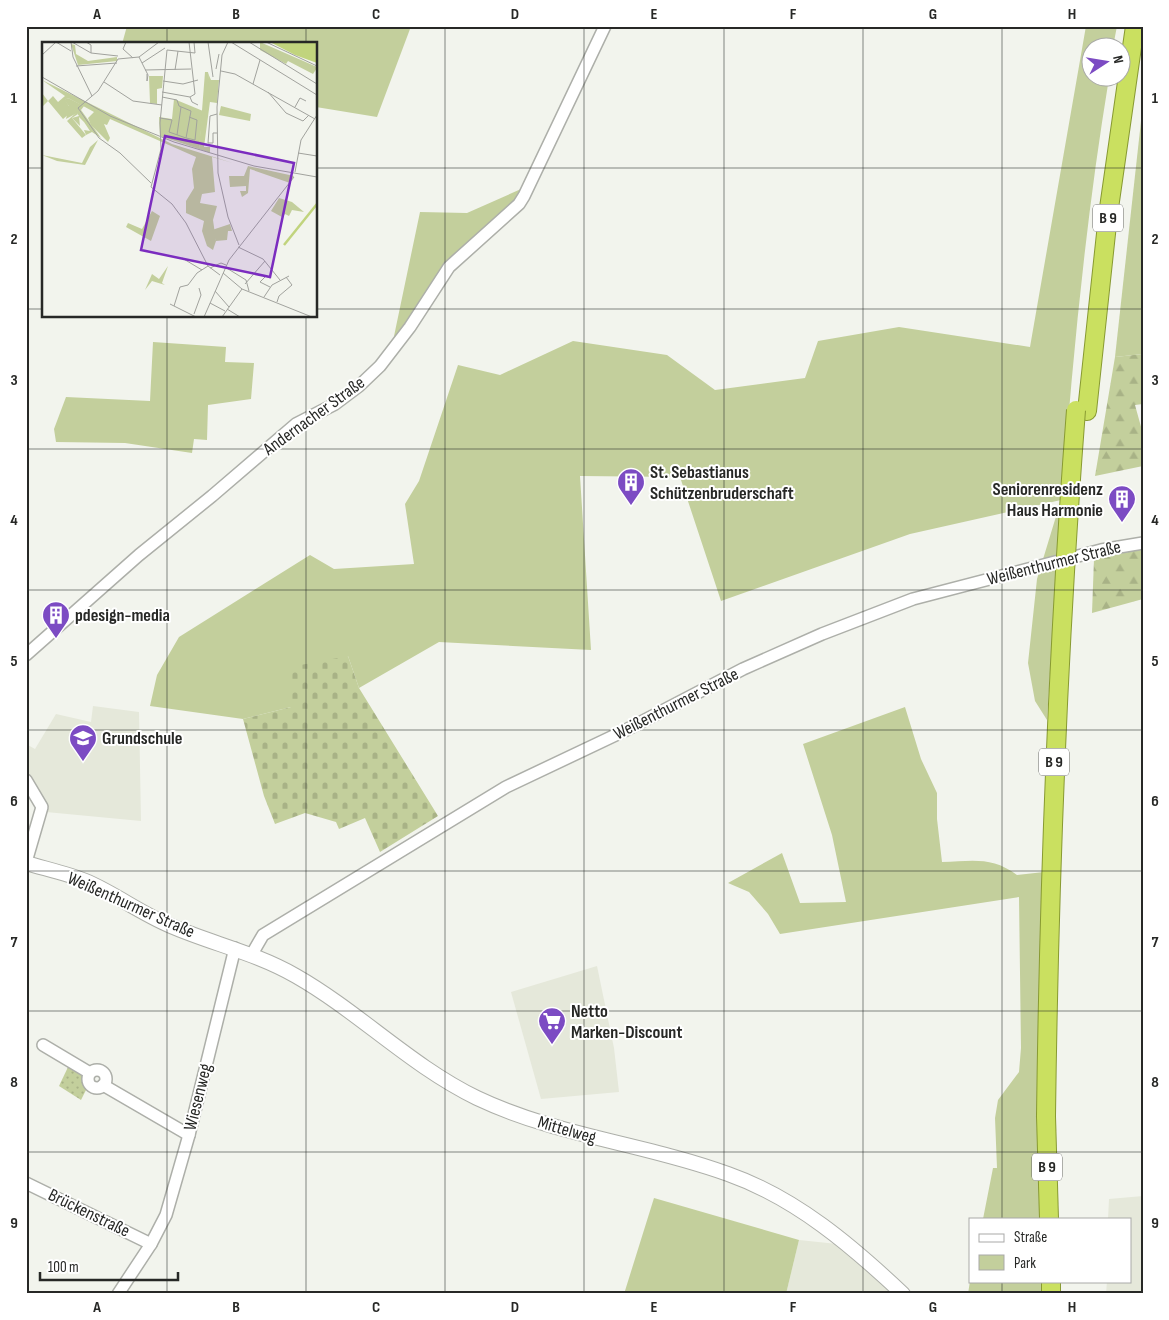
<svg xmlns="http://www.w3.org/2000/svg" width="1169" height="1320" font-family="'Sofia Sans Condensed',sans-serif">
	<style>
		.built { fill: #e5e8da }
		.green { fill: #c3cf9c }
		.forest { fill: url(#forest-firs) }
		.cemetery { fill: url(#cemetery-stones) }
		.park { fill: url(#park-dots) }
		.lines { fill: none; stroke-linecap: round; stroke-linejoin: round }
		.minor-casing { stroke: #adafa9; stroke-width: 14 }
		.tertiary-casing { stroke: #adafa9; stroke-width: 16 }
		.trunk-casing { stroke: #889a32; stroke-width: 20 }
		.minor { stroke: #fff; stroke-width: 11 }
		.tertiary { stroke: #fff; stroke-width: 14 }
		.trunk { stroke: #cae060; stroke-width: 18 }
		.trunk-bridge-casing { stroke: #889a32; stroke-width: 20; stroke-linecap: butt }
		.trunk-bridge { stroke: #cae060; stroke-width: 18 }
		.grid { fill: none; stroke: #272826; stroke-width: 1; stroke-opacity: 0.55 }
		.labels { text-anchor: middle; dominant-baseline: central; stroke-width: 4; stroke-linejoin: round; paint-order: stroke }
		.shield { fill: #fff; stroke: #686867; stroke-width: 1 }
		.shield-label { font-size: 16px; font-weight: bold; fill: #272826 }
		.street-label { font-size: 18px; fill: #272826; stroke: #fff }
		.poi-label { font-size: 18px; font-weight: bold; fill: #272826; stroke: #fff; text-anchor: start }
		.inset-river { fill: none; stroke: #c1d47d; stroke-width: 2.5 }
		.inset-road { fill: none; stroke: #a1a29d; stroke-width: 1 }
		.view { fill: #7b2cbf; fill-opacity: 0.15; stroke: #7b2cbf; stroke-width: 2.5 }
		.inset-edge { fill: none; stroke: #272826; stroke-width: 2.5 }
		.neatline { fill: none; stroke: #272826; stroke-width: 2 }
		.grid-label { font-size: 16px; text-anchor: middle; font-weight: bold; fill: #272826 }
	</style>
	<defs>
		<pattern id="forest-firs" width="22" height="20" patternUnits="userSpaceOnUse" patternTransform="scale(1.25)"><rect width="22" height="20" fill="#c3cf9c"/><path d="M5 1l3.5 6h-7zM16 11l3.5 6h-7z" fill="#a8b286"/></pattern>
		<pattern id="cemetery-stones" width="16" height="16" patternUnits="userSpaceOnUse" patternTransform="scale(1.25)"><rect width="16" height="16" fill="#c3cf9c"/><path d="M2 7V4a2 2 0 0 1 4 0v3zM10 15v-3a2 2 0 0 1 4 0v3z" fill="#a8b286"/></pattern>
		<pattern id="park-dots" width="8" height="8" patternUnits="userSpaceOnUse" patternTransform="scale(1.25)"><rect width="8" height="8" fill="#c3cf9c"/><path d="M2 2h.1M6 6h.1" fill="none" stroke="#a8b286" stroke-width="1.8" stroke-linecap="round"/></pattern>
	</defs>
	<rect width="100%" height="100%" fill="#f2f4ed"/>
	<g class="built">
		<polygon points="93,706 139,712 141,821 46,812 47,804 36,784 26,775 26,744 35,749 56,714 91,722"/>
		<polygon points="597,966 614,1048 619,1092 541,1099 511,992"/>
		<polygon points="1143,1196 1143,1294 1106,1294 1107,1281 1130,1281 1130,1219 1108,1219 1109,1199"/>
		<polygon points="799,1240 837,1244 895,1294 786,1294"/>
	</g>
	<g class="green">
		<polygon points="127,26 400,26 410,29 377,117 316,107 316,44 122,44"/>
		<path d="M1086,26H1117L1113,47L1092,48V78H1109C1074,290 1061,505 1047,720L1035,701L1028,663L1037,579L1061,500L910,534L721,601L680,477L580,476L591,650L439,642L359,688L348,656L291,707L243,719L150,706L157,675L179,637L310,555L334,569L414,564L405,504L419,481L458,365L500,375L573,341L667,355L715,390L805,378L818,341L899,327L1030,347Z"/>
		<polygon points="1143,103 1143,354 1115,357"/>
		<polygon points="521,189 515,204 446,265 393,341 420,212 467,213"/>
		<polygon points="153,342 226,347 225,362 254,363 251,399 208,405 207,440 194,439 192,453 125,443 56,442 54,429 66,397 150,401"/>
		<path d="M905,707L921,759L937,793V819L942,862C972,861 992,856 1017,875L1044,872L1041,1219H983L993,1168H997L995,1118L998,1100L1019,1072L1021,1048L1019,897L780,934L768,914L749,892L728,883L782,853L800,903L846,902L832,835L803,744Z"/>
		<polygon points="654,1198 799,1240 786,1294 624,1294"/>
		<polygon points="970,1281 1043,1281 1043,1294 968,1294"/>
	</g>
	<g class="forest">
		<polygon points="1143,354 1143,404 1135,405 1143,434 1143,466 1095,476 1115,357"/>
		<polygon points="1143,549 1143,599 1092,613 1094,559"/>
	</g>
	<polygon class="cemetery" points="348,656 359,688 438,816 380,852 365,818 339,829 336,822 305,813 275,824 264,796 243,719 291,707 290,667"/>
	<polygon class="park" points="69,1065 83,1073 87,1088 81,1100 59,1086"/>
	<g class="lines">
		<g class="minor-casing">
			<g id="minor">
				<polyline points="26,655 139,555 212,496 296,424 335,404 359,386 380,366 410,327 449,267 519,204 524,196 605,26"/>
				<polyline points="26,780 42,807 26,862"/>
				<polyline points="252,954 263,935 506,787 624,731 743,669 822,634 913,599 1101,550 1143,543"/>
				<polyline points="43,1045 90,1073"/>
				<circle cx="97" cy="1079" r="9"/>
				<polyline points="103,1085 189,1135"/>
				<polyline points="26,1183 151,1244"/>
				<polyline points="118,1294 151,1244 166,1215 189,1135 235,948"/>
			</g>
		</g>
		<g class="tertiary-casing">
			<path id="tertiary" d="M26,863C46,869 69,874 88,882C117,895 142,914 171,926C213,944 256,953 296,976C359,1012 411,1066 477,1098C557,1136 646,1144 728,1174C796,1198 852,1246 903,1294"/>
		</g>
		<g class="trunk-casing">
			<g id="trunk">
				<polyline points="1087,411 1108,215 1135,26"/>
				<polyline points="1046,1116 1049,1219"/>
				<polyline points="1051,1281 1051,1294"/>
			</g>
		</g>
		<use href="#minor" class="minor"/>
		<use href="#tertiary" class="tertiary"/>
		<use href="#trunk" class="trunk"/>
		<g class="trunk-bridge-casing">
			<path id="trunk-bridge" d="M1046,1116C1049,880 1058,645 1076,410"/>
		</g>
		<use href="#trunk-bridge" class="trunk-bridge"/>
	</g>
	<path class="grid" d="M167,26V44M306,26V44M445,26V1294M584,26V1294M724,26V1294M863,26V1294M1002,26V1219M26,168H44M316,168H1143M26,309H44M316,309H1143M167,316V1294M306,316V1294M26,449H1143M26,590H1143M26,730H1143M26,871H1143M26,1011H1143M26,1152H1143M1002,1281V1294"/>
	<defs>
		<g id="building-pin" transform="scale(1.4375)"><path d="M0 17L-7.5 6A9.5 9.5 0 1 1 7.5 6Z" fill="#7c4bc3" stroke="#fff"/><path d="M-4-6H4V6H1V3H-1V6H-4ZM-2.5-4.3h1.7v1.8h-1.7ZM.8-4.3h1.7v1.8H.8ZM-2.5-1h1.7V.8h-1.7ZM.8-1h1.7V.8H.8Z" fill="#fff"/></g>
		<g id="school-pin" transform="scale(1.4375)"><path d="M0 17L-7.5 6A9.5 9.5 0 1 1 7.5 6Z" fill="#7c4bc3" stroke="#fff"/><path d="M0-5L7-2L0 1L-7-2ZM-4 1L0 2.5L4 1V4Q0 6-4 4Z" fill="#fff"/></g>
		<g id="supermarket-pin" transform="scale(1.4375)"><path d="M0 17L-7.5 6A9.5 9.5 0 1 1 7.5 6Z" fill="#7c4bc3" stroke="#fff"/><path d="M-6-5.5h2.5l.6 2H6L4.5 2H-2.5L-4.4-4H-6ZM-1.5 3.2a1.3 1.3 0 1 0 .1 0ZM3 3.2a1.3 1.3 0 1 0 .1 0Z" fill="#fff"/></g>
	</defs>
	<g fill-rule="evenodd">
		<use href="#building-pin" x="631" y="482"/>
		<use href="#building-pin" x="1122" y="499"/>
		<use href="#building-pin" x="56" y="615"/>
		<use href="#school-pin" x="83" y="738"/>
		<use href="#supermarket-pin" x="552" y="1021"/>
	</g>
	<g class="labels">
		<g class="shield">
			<rect x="1093" y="204.5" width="30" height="27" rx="4"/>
			<rect x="1039" y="748.5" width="30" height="27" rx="4"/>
			<rect x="1032" y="1153.5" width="30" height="27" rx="4"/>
		</g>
		<g class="shield-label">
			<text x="1108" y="218">B 9</text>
			<text x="1054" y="762">B 9</text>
			<text x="1047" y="1167">B 9</text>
		</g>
		<g class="street-label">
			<text transform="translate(314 416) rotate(-36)">Andernacher Straße</text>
			<text transform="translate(1054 563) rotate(-14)">Weißenthurmer Straße</text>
			<text transform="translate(676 704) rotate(-27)">Weißenthurmer Straße</text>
			<text transform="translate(131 905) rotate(24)">Weißenthurmer Straße</text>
			<text transform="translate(198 1097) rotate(-76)">Wiesenweg</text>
			<text transform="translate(567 1130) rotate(16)">Mittelweg</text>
			<text transform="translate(89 1213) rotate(26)">Brückenstraße</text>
		</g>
		<g class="poi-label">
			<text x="650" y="472">St. Sebastianus<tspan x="650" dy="21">Schützenbruderschaft</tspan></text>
			<text x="1103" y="489" text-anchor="end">Seniorenresidenz<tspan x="1103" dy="21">Haus Harmonie</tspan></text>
			<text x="75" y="615">pdesign-media</text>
			<text x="102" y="738">Grundschule</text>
			<text x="571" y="1011">Netto<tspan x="571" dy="21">Marken-Discount</tspan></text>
		</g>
	</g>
	<g transform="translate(42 42)">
		<rect width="275" height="275" fill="#f2f4ed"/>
		<path d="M218,0L275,25V26L271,32L246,19L244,22L218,8ZM29,2L33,3L34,12L46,19L75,15V19L36,23ZM107,34H121L120,46L115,47V62L108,61ZM0,38L130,102L191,121L170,115L173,150L160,152L158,161L175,164L171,178L174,199L171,208L165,204L160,189L162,179L144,171V159L152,146L150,127L154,115L68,77L65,83L62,82L68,96L66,100L49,83L46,76L52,70L43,65L26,56L23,58L27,64V72L21,77L6,59L0,65V51L6,59L11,54L16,60L23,54ZM132,57L161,69L157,107L118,94L117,75L130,77ZM35,70L36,72L30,76L44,93L40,96L25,79ZM56,98L43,123L15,119L0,113L40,121L48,105ZM206,124L252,134L248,141L208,127L206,151L200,155L198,149H204V144L188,145L187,134H202ZM237,156L250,160L262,170L250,168L247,174L243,172L240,175L229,169ZM110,169L118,174L109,199L84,185L86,181L100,187ZM126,224L120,241L123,243L110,239L103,248L110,232L117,237Z" fill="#c3cf9c"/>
		<path d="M163,30H166L169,52L162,105H168V111L157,107ZM26,56L42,64L39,68L59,96L50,90L44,93L42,88L48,89L42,80L37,75L38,84L30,76L37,74L35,71L24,77L27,64L22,58Z" fill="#c3cf9c"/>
		<path d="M166,31L169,38H177L175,61L168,60ZM179,64L209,72L208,79L177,73ZM188,182L190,189H186L185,198L174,199L170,188Z" fill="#c3cf9c"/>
		<path d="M228,0H275V21L253,13Z" fill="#c1d47d"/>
		<path class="inset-river" d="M242,203L275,162"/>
		<path class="inset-road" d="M14,0L29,9M29,0L31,15L50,54M30,0L49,11V3L44,0M84,0L81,7L91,16M147,0L153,52L148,55M166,0L171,35M186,0L180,13L175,65L176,131L186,175L197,203M189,0L275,53M207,0L275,42M224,0L275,24M125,8L118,81L119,107L109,145L130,162L144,181L166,224L178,233M125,8L153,11L152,0M49,11L76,14M0,13L14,0M97,15L106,33L105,39V32M76,17L56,49L36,66L57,96L78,111L109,141M76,17L97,15L117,0M100,21L123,6M34,24L75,21M174,27L177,12M103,28L149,27M133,28L136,9M179,29L193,32L273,77M0,35L68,74L132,100L212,124L275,135M121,39L141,42L156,38M62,40L91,59L120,63M211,42L218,18M120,50L148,55L150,60L156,63M226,50L244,71L261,79L267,73M253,65L258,56L264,59M175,72L168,74L166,101H171V91H175M118,76L130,78L127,90L144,96L149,69L137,64L135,58L120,55M135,93L139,65M144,96L153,98L155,78L147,75M256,111L275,114M253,130L259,98L275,73M196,205L221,217L238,238M140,216L160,228M183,225L204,238L207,249M168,226L179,221L184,223M181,231L200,247L270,275M228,236L224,234L218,240L228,245M203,242L223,219M173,249L187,265M222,255L230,243L247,234M235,260L237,254L250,243L244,235M168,261L183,269M128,262L154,275M132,264L138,245L146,243L155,231L166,224M185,267L198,275M152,272L159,253L157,246M162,275L187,218L252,135M180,275L200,247"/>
		<path class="view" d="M123,94L252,121L228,235L99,208Z"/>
		<rect width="275" height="275" class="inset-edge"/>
	</g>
	<rect width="1169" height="1320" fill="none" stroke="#ffffff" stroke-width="55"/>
	<rect x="969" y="1218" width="162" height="65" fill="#ffffff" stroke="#a9a9a8"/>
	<rect x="979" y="1234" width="25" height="8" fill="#ffffff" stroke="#a9a9a8"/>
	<text x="1014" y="1242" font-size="15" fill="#272826">Straße</text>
	<rect x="979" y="1255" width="25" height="15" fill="#c3cf9c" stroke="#a9a9a8"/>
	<text x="1014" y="1268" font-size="15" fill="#272826">Park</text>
	<g transform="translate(1106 62) rotate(78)"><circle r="24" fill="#ffffff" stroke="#a9a9a8"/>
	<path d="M0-4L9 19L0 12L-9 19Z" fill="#7c4bc3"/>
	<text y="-8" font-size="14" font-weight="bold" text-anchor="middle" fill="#272826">N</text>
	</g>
	<path d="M40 1272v8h138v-8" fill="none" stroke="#272826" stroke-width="2.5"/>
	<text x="48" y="1272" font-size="15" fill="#272826" stroke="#ffffff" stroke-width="4" paint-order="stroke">100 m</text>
	<rect x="28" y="28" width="1114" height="1264" class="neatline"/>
	<g class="grid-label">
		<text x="97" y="19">A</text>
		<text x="236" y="19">B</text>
		<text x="376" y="19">C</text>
		<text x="515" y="19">D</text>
		<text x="654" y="19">E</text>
		<text x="793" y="19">F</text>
		<text x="933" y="19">G</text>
		<text x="1072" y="19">H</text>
		<text x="14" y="103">1</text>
		<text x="1155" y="103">1</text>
		<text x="14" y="244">2</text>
		<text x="1155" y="244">2</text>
		<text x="14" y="385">3</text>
		<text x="1155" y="385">3</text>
		<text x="14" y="525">4</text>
		<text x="1155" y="525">4</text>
		<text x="14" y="666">5</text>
		<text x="1155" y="666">5</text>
		<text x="14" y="806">6</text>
		<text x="1155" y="806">6</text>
		<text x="14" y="947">7</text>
		<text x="1155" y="947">7</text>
		<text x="14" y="1087">8</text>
		<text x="1155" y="1087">8</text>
		<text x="14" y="1228">9</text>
		<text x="1155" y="1228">9</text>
		<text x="97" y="1312">A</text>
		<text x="236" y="1312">B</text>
		<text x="376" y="1312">C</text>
		<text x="515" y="1312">D</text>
		<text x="654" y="1312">E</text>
		<text x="793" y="1312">F</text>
		<text x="933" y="1312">G</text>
		<text x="1072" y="1312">H</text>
	</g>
</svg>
